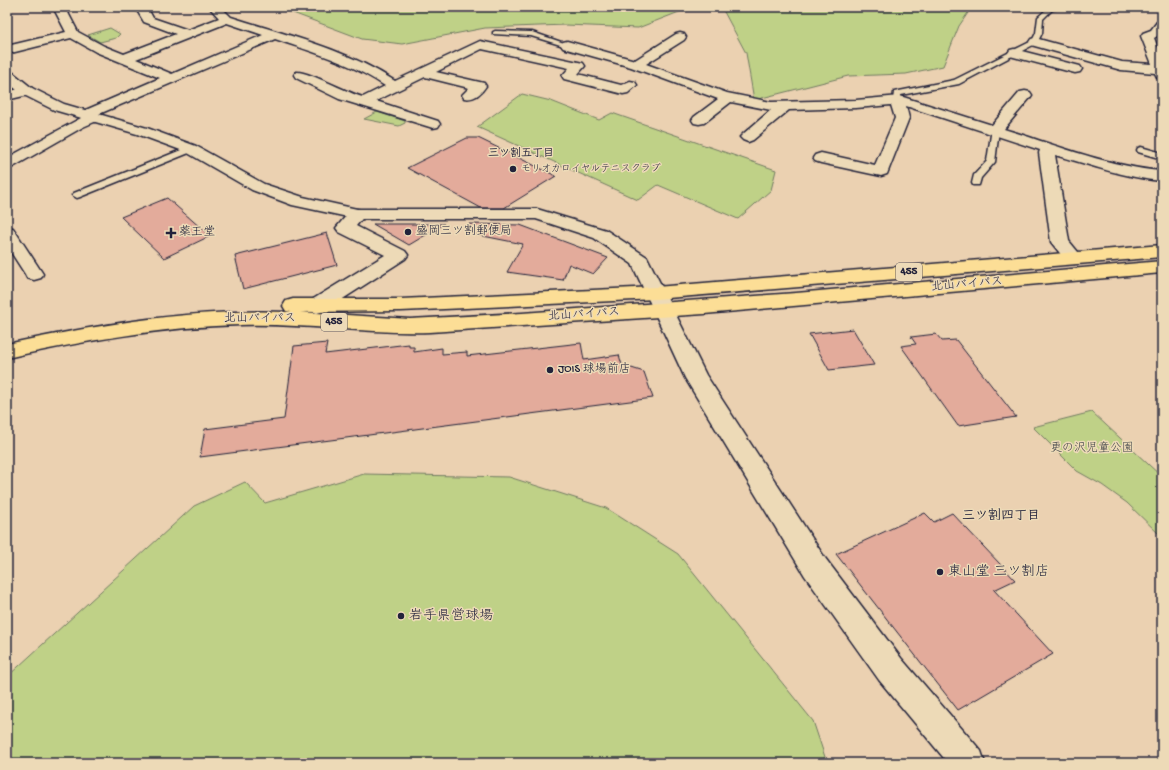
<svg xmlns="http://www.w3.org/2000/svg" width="1169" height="770" font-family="'Gochi Hand','Klee One',sans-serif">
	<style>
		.green { fill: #bfd187; stroke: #707a61 }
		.building { fill: #e3ab9b; stroke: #22223b }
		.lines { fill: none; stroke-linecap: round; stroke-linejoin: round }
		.lane-casing { stroke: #22223b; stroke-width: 3 }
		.street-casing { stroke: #22223b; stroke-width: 3 }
		.secondary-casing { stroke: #22223b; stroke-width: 3 }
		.highway-casing { stroke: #22223b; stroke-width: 3 }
		.lane { fill: #eddab7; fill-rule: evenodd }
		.street { fill: #eddab7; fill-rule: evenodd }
		.secondary { fill: #eddab7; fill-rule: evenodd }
		.highway { fill: #fcde96; fill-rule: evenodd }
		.poi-dot { fill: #22223b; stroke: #eddab7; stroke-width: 1.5 }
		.labels { text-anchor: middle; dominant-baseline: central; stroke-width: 3; stroke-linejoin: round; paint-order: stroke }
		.far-poi-label { font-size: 10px; fill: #22223b; stroke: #eddab7; text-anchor: start }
		.far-neighbourhood-label { font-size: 11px; font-weight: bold; fill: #22223b; stroke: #eddab7 }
		.shield { fill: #eddab7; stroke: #5f5960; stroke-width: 1 }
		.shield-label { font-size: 11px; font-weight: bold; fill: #22223b }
		.poi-label { font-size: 12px; fill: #22223b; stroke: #eddab7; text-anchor: start }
		.street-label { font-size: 12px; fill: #22223b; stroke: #eddab7 }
		.park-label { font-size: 12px; fill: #41454a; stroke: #eddab7 }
		.neighbourhood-label { font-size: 13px; font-weight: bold; fill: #22223b; stroke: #eddab7 }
		.near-poi-label { font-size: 14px; fill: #22223b; stroke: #eddab7; text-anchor: start }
	</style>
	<rect width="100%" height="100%" fill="#ebd1b1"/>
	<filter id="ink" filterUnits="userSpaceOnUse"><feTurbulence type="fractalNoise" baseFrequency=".025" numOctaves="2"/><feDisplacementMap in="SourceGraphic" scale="8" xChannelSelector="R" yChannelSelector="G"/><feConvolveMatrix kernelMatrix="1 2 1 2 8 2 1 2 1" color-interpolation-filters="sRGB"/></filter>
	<g filter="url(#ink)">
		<g class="green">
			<polygon points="277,7 692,7 638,28 566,25 485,28 402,44 362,39"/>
			<polygon points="734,7 972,7 959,26 943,66 906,74 848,76 754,100 746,53 723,10"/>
			<polygon points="110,28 120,34 116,38 100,42 88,35"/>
			<polygon points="522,94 551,101 599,120 612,113 776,170 771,190 738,219 658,185 638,200 477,127"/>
			<polygon points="377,112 405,121 405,123 399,126 364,119"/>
			<polygon points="1092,412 1162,477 1162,537 1127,503 1102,485 1077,471 1033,427"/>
			<polygon points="364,474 509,477 606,508 678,554 813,721 827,763 7,763 7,677 194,506 245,482 265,503"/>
		</g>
		<g class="building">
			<polygon points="467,138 478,138 556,176 504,208 481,208 407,168"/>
			<polygon points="167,198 210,236 164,258 121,217"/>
			<polygon points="373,224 444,224 409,245"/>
			<polygon points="469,224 520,225 608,258 593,274 569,264 563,280 507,272 523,244 468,233"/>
			<polygon points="327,233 337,265 243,289 235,256"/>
			<polygon points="853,329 874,365 829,370 809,334"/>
			<polygon points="936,334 942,341 956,340 1016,417 958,426 901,346 916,344 911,337"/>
			<polygon points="327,343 325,354 409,344 409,347 414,347 414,352 442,348 442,354 467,352 467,356 581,343 584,360 619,355 622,365 644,372 653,398 200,457 205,429 284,419 294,346"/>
			<polygon points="925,513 934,522 952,513 1015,580 994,590 1053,654 958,710 836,554"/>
		</g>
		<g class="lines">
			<g class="lane-casing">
				<g id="lane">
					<polygon points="1063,7 1052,10 1043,19 1042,33 1037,43 959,84 901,95 900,103 897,103 893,101 894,92 954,80 1032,41 1036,33 1038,17 1048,8"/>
					<polygon points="495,31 532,32 570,45 567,47 531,36 493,34 493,32"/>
					<polygon points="992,128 995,128 999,130 995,162 981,178 979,185 973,185 972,183 974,175 987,161"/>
					<polygon points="191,146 195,149 194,151 80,197 77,198 72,195 74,193"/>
					<polygon points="1141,147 1162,153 1162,159 1138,152 1137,150 1138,148"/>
				</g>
			</g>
			<g class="street-casing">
				<g id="street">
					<path d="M53,7H65L78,32L104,46L124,54L176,34L144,22L135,7H147L153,18L188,30L219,18L209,7H221L231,17C287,35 346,49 395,81L480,41L583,63L585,66L578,74L621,85L630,81L635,82L637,85L628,93L623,94L564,79L562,76L569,68L482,49L436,72L484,83L486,86C481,94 474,100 464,98L462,95L469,88L425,77L376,101L438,121L440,124L438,127L433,128L339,99L296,78L294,75L296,72C306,70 348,93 363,97L385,86C349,62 315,53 275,39L99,114L101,117L99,120L83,127L13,167L7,169V158L81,118L79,115L81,112L160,78L96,52L71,38L7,54V46L66,32ZM227,23L263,35L172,74L136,59Z"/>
					<path d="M1157,22H1162C1162,30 1162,34 1154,38L1162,58V78L1157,77L1155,73L1121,70L1031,45L1029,42L1031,39L1035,38L1122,62L1152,64L1141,36L1143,33L1151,30Z"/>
					<path d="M680,33L684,34L686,37L684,40L646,64L727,93L771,102L856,100L900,96L992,125L1020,92L1025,91L1030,92L1032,95L1030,98L1004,129C1053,144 1111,167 1162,171V181C1126,178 1090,165 1055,155L1069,241L1083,258L1081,262L1074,264L1067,262L1051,242L1039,153L1040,150L906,106L909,118L887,174L881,176L821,163L815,161L813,158L815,155L821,153L875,165L895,118L891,105L856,108L789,110L753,140L748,142L743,140L740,137L743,134L771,110L731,102L704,123L699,124L694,123L692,120L694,117L718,99L631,67L563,48L561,45L563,42L567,41L635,60L676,34Z"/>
					<polygon points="1014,49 1080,66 1082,69 1080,72 1075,73 1010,56 1008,53 1010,50"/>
					<polygon points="27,87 32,88 34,91 32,94 7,100 7,92"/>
					<polygon points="357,209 363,210 366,214 356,226 405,251 408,255 405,259 324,311 317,313 310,311 307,306 310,301 385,255 339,232 336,228 351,210"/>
					<polygon points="7,227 13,228 43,274 41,278 34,280 27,278 25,274 7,246"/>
				</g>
			</g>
			<g class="secondary-casing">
				<polygon id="secondary" points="7,71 12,72 32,88 64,104 147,128 196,146 264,184 303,197 357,209 537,209 606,230 647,257 706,375 825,558 901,658 981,751 985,763 948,763 879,680 805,576 685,378 632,264 594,238 536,219 357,219 292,205 252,190 186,152 137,134 54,110 22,94 7,82"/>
			</g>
			<g class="highway-casing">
				<path id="highway" d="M1162,245V257L656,299L401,311L300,312L410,319L522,313L796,293L1162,261V273L704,314L430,332C366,334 303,323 240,325C161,327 84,341 7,358V344C101,324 195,308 291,312L286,311L283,306L286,301L293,299H401L656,287Z"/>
			</g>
			<use href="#lane" class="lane"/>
			<use href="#street" class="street"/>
			<use href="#secondary" class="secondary"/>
			<use href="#highway" class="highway"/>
		</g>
	</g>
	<g class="poi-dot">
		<circle cx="513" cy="169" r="4"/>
		<circle cx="408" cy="232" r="4"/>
		<path d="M169 227h4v4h4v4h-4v4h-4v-4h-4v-4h4z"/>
		<circle cx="550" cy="370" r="4"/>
		<circle cx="940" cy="572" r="4"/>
		<circle cx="401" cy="616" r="4"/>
	</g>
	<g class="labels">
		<g class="far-poi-label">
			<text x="521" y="169">モリオカロイヤルテニスクラブ</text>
		</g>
		<g class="far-neighbourhood-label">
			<text x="521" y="154">三ツ割五丁目</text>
		</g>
		<g class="shield">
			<rect x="896" y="263" width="26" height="18" rx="3"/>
			<rect x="321" y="313" width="26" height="18" rx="3"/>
		</g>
		<g class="shield-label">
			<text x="909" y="272">455</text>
			<text x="334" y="322">455</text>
		</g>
		<g class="poi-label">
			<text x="416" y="232">盛岡三ツ割郵便局</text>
			<text x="179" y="233">薬王堂</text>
			<text x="558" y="370">JOIS 球場前店</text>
		</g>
		<g class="street-label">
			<text transform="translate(967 285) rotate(-5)">北山バイパス</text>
			<text transform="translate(584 315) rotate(-4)">北山バイパス</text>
			<text x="260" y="319">北山バイパス</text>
		</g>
		<g class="park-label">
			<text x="1092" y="449">更の沢児童公園</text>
		</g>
		<g class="neighbourhood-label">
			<text x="1001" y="516">三ツ割四丁目</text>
		</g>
		<g class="near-poi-label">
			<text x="948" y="572">東山堂 三ツ割店</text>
			<text x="409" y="616">岩手県営球場</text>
		</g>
	</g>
	<rect width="1169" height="770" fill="none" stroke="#eddab7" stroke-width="24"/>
	<rect x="12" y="12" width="1145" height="746" fill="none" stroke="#22223b" stroke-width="1.5" filter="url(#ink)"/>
</svg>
